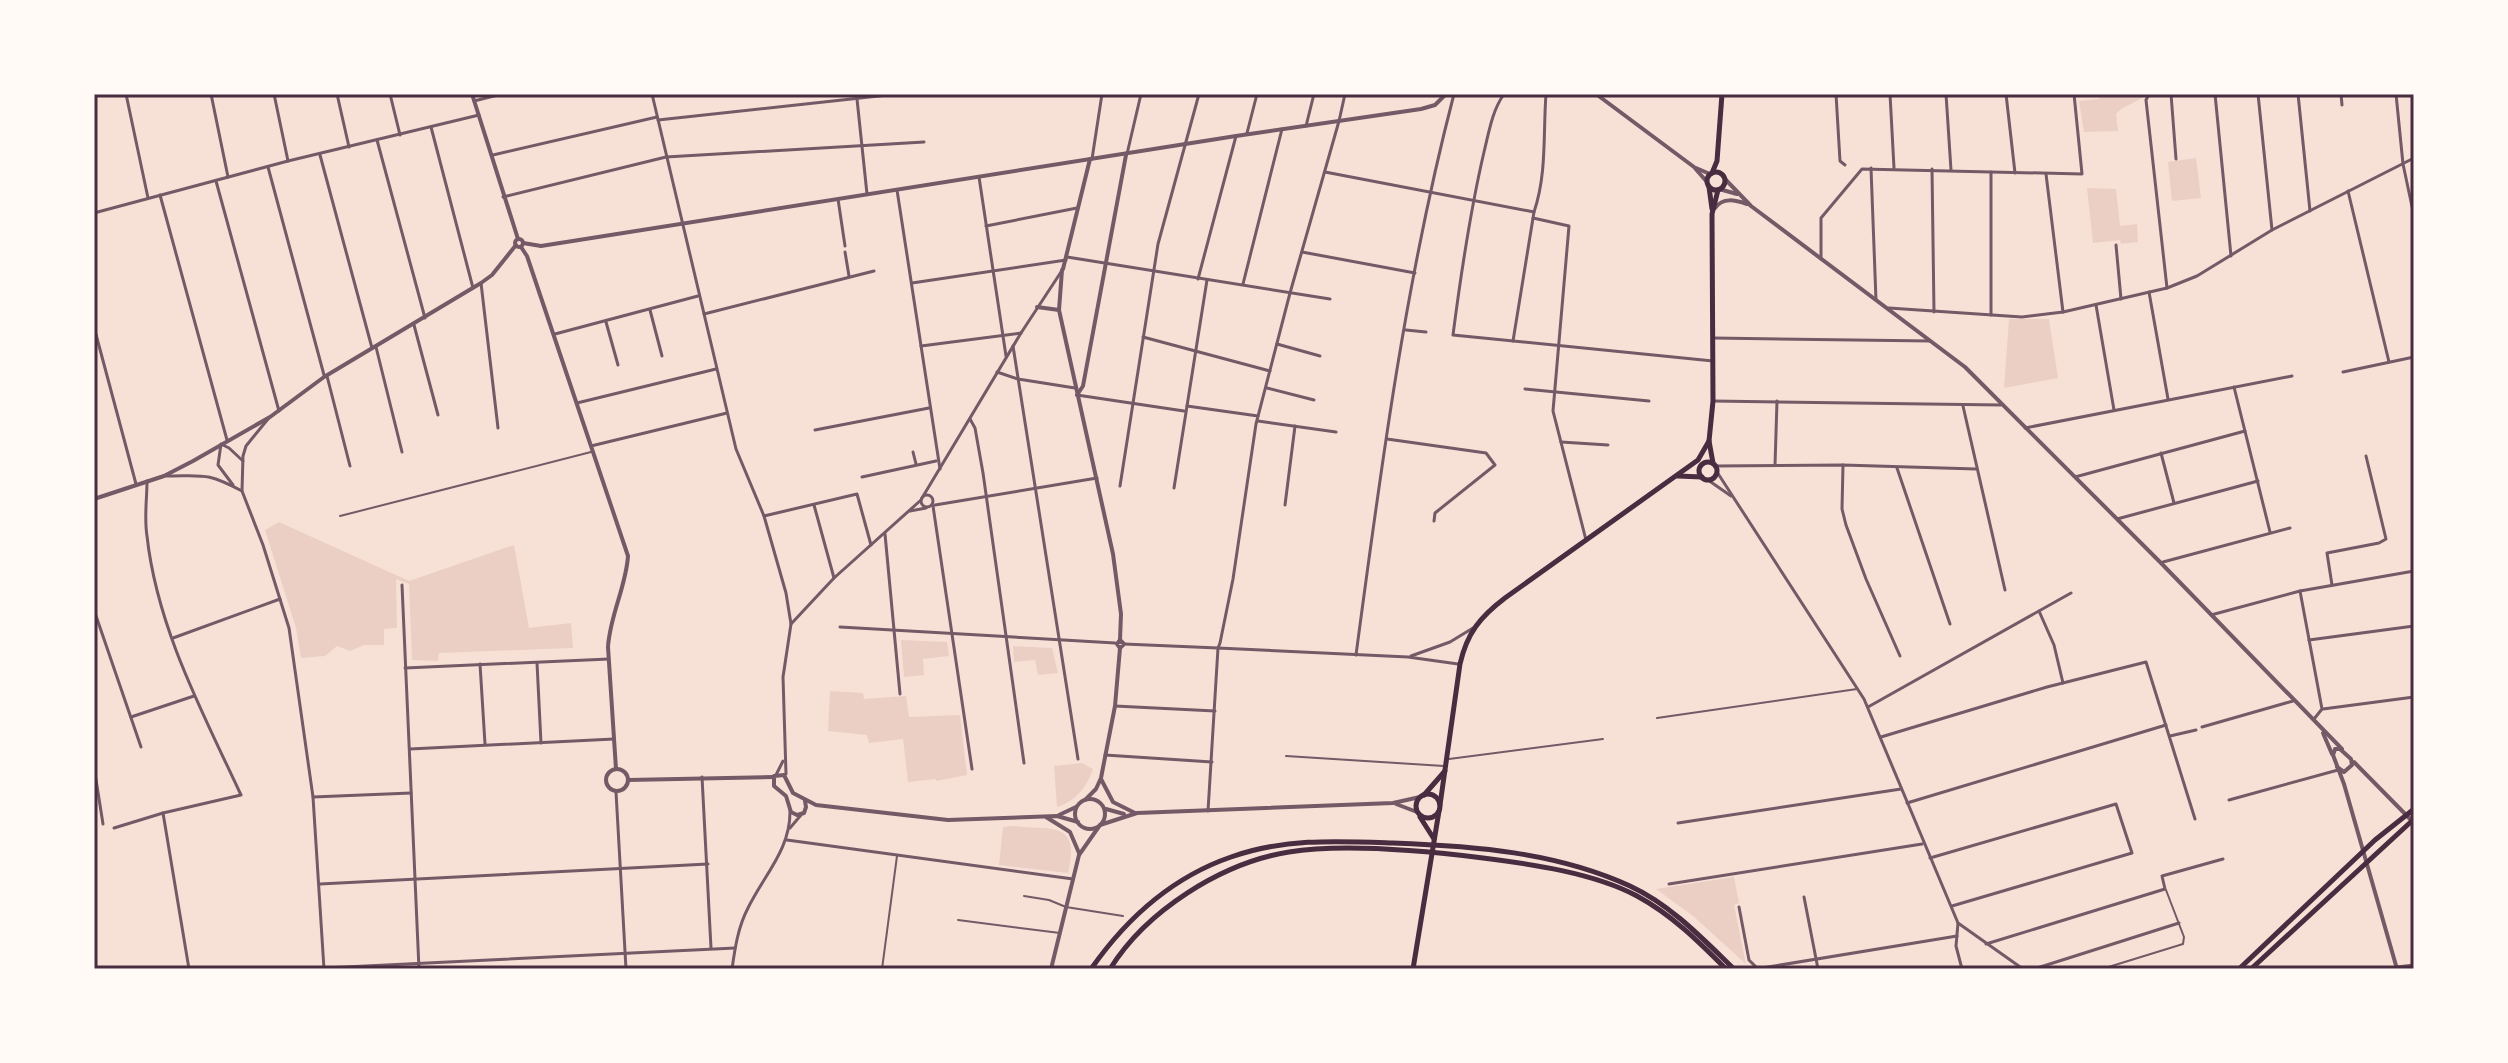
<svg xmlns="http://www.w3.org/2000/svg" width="2508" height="1063" font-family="Inter,sans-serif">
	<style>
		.green { fill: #ebcfc5 }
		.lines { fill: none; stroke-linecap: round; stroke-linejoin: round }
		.service { stroke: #755966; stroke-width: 2 }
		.minor { stroke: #755966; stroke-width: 3 }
		.tertiary { stroke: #755966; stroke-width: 4 }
		.secondary { stroke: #4a2c40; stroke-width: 5 }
		.trunk { stroke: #4a2c40; stroke-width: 5 }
		.neatline { fill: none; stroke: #4a2c40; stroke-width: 3 }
	</style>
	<rect width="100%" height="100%" fill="#f7e1d7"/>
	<g class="green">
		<polygon points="2099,94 2145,94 2146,96 2121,109 2116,114 2118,131 2084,132 2079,101 2099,99"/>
		<polygon points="2196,158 2201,198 2172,201 2168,162"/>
		<polygon points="2087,188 2116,189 2120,226 2137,224 2138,242 2121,244 2120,240 2093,243"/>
		<polygon points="2009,319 2049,319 2058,378 2004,388"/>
		<polygon points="279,522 409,581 514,545 529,628 571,623 573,648 439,653 438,661 412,660 409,584 396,579 397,628 384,629 384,645 364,645 350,651 337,646 325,656 301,658 296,628 265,530"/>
		<polygon points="901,640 947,642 949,656 923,659 924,675 904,677"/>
		<polygon points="1013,646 1052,648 1058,673 1038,675 1035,660 1014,662"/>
		<polygon points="830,691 863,693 864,699 906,696 909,717 960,715 967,775 936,781 936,779 908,782 903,739 869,743 867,735 828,731"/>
		<path d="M1082,763L1093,769C1086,788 1077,800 1057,807L1054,766Z"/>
		<path d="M1013,826C1050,831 1081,819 1068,873L999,865L1003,827Z"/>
		<polygon points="1734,877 1739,903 1734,905 1746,964 1693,916 1656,889"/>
	</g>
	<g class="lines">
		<g class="service">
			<polyline points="340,516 591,452"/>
			<polyline points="1657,718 1857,689"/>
			<polyline points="1286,756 1444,766"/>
			<polyline points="1449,759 1603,739"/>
			<polyline points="1024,896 1049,900 1066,907 1123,916"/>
			<polyline points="958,920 1060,933"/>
			<polyline points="882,969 897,856"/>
			<polyline points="2102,969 2183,944 2184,937 2166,890"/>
		</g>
		<g class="minor">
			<polyline points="126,94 148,198"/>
			<polyline points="211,94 228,177"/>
			<polyline points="274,94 288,161"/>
			<polyline points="337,94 349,147"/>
			<polyline points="390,94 400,135"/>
			<polyline points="652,94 736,449 764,516 786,593 791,624 783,677 786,774"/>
			<path d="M1504,94C1492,111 1489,132 1484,152C1470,212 1461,273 1453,335L1713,361"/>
			<polyline points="1836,94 1840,161 1845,165"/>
			<polyline points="1890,94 1894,168"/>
			<polyline points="1946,94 1951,170"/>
			<polyline points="2006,94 2015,173"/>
			<polyline points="2149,94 2146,100 2167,288"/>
			<polyline points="2171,94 2176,159"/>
			<polyline points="2215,94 2231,256"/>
			<polyline points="2258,94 2272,230"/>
			<polyline points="2298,94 2310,211"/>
			<polyline points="2341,94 2342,105"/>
			<polyline points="2396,94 2403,164 2414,216"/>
			<polyline points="857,99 867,194"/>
			<polyline points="474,101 502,94"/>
			<polyline points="658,120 897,94"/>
			<polyline points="1306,126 1314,94"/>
			<polyline points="431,127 473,288"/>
			<polyline points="1247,133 1257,94"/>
			<polyline points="377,140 425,318"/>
			<polyline points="1127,154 1141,94"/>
			<polyline points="320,155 372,348"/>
			<polyline points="493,155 657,117"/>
			<polyline points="1092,159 1102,94"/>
			<polyline points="268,167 324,375"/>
			<polyline points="1871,168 1876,300"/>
			<polyline points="1932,169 1934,312"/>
			<polyline points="1325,172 1534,212 1513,341"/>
			<polyline points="1991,172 1991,315"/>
			<polyline points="2046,174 2063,312"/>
			<polyline points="979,177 1006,356"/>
			<polyline points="216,181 279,411"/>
			<polyline points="897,190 940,469"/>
			<polyline points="2348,191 2389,362"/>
			<polyline points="160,195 227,440"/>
			<polyline points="503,197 666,157 924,142"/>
			<polyline points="838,199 845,246"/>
			<path d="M1534,212C1547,174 1543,134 1546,94"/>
			<polyline points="94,213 288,161 479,115"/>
			<polyline points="1533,218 1569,226 1553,411 1586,540"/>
			<polyline points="986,226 1077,208"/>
			<polyline points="2116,245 2121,299"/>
			<polyline points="845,252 849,276"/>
			<polyline points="1302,252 1415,273"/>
			<polyline points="1067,257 1330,299"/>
			<polyline points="1821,259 1821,218 1862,169 2082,174 2074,94"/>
			<polyline points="1198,279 1236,136"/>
			<polyline points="481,283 498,428"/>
			<polyline points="912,283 1066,260"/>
			<polyline points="1243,284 1282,129"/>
			<polyline points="2149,292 2168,399"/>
			<polyline points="2096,305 2114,410"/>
			<polyline points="1889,308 2022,317 2063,312 2167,288 2197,276 2272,230 2414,158"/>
			<polyline points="650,310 662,356"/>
			<polyline points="704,314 874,271"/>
			<polyline points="606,322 618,365"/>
			<polyline points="414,325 438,415"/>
			<polyline points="94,327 136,484"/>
			<polyline points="1406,330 1426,332"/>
			<polyline points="555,334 698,296"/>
			<polyline points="1143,337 1270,371"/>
			<polyline points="1713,338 1930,341"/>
			<polyline points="1277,344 1320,356"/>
			<polyline points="921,346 1021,333"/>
			<polyline points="1013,346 1078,759"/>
			<polyline points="376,347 402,452"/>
			<polyline points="997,372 1018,379 1075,388"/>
			<polyline points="2343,372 2414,357"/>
			<polyline points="327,376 350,466"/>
			<polyline points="2234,387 2270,532"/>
			<polyline points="1267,388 1314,400"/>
			<polyline points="1525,389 1649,401"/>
			<polyline points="1077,395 1184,411"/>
			<polyline points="1713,401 2001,405"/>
			<polyline points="577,403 716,369"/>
			<polyline points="1187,406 1258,416"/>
			<polyline points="1963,406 2005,590"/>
			<polyline points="268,419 246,446 243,456 242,491 263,545 289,628 313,797 324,969"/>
			<polyline points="970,419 975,428 983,473 1024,763"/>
			<polyline points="1258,421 1336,432"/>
			<polyline points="2025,428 2292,376"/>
			<polyline points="815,430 929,408"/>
			<polyline points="1387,439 1486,453 1495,465 1435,513 1434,521"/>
			<polyline points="1561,442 1608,445"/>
			<polyline points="591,446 727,413"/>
			<polyline points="913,452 916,464"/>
			<polyline points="2161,453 2174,503"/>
			<polyline points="1775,465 1777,401"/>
			<polyline points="1843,465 1842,509 1846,525 1866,579 1900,656"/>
			<polyline points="1715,466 1843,465 1976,469"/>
			<polyline points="1897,468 1950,624"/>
			<polyline points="1717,472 1864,699 1958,923 2023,969"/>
			<path d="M166,476C204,476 206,472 242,491"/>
			<polyline points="862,477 936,461"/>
			<polyline points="2075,477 2245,431"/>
			<polyline points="1708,480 1731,496"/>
			<path d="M147,481C147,499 144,518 147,536C157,628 203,713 241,795L163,813L189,969"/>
			<polyline points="233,485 218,465 221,444 229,448 243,461"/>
			<polyline points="1120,486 1158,244 1199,94"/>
			<polyline points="1174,488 1207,280"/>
			<circle cx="927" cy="501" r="6"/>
			<polyline points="922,498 1021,333 1061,272"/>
			<polyline points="814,505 834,578"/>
			<polyline points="935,505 1097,478"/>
			<polyline points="1285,505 1295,426"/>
			<polyline points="933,506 972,769"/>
			<polyline points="910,511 926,508"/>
			<polyline points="764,516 857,494 871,545"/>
			<polyline points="2117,519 2258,481"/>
			<polyline points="885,534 900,694"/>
			<polyline points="2163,562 2290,528"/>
			<polyline points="402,585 419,969"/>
			<polyline points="2332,585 2327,553 2379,543 2386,539 2366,456"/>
			<polyline points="2300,591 2322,709 2314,719"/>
			<polyline points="94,610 141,747"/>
			<polyline points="2039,611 2054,645 2063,683"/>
			<polyline points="2211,615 2300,591 2414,571"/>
			<polyline points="791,624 834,578 921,500"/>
			<polyline points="840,627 1115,643"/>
			<polyline points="173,638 280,599"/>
			<polyline points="2309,640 2414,626"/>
			<polyline points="1124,644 1218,648 1220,643 1233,579 1256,424 1290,293 1339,121 1345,94"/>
			<path d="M1356,655C1381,467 1406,278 1454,94"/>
			<polyline points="1411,656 1450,642 1473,628"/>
			<polyline points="537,663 541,743"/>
			<polyline points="480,664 485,744"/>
			<polyline points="405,668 609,659"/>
			<polyline points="1115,706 1215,711"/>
			<polyline points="1868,707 2071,593"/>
			<polyline points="2323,709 2414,697"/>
			<polyline points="131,717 194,696"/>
			<polyline points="2202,727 2293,701"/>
			<polyline points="2170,736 2196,730"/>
			<polyline points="1881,737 2047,687 2146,662 2195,819"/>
			<polyline points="410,749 614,739"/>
			<polyline points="1105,755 1212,762"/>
			<polyline points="94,767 103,824"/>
			<polyline points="776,775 783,761"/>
			<polyline points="702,777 711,948"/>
			<polyline points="616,792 626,969"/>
			<polyline points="313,797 411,793"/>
			<polyline points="2229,800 2338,770"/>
			<polyline points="1907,803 2166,725"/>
			<polyline points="1208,811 1218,648 1408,657 1458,664"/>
			<polyline points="1678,823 1901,789"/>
			<polyline points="114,828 163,813"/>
			<polyline points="790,828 801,815"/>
			<polyline points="787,840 1073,879"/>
			<polyline points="1930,858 2116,804 2132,853 1952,906"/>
			<polyline points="320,884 708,864"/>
			<polyline points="1669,884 1922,844"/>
			<polyline points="1804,897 1818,969"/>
			<polyline points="1739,907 1749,960 1756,967"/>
			<polyline points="1958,923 1956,946 1962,969"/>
			<polyline points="1986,944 2165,889 2162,876 2223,859"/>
			<polyline points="2397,967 2414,965"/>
			<polyline points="324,968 735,948"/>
			<path d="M732,969C735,948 738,927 748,908C764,875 791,849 790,810"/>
			<polyline points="973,969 987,969"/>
			<polyline points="1756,969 1957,936"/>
			<polyline points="2034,969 2179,923"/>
		</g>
		<g class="tertiary">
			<polyline points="472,94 518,239"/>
			<polyline points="1596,94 1694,167 1707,182"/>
			<polyline points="1696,168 1710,174"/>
			<polyline points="1725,179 1751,206 1965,367 2161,563 2342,749"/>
			<polyline points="1719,189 1737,194"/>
			<path d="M1715,208C1723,197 1735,200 1747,204"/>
			<circle cx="519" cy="243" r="4"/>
			<polyline points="523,243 541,246 1236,136 1421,109 1435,105 1446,94"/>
			<path d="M521,247L527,256L628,556C626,587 610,615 608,647L616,769"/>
			<polyline points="1063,269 1090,159"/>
			<polyline points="1062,270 1059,310 1113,554 1121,614 1120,640"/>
			<polyline points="1037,307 1059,310"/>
			<polyline points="1077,395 1083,386 1126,155"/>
			<polyline points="94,499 164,476 193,461 270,417 324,377 481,283 492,275 516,245"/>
			<polygon points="1120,640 1124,644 1120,648 1117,644"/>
			<polyline points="2323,733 2332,754"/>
			<polyline points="2354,762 2414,823"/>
			<polyline points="2337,767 2344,772 2352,765 2351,759 2340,749 2335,749 2333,755 2344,784 2397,969"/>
			<circle cx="617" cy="780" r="11"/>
			<polyline points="1101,779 1113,802 1135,813"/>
			<polyline points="628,780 773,777"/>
			<circle cx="1090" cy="814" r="15"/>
			<polyline points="1085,800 1096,789 1101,778 1115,706 1120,648"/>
			<polyline points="805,801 806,807 804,813 797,815 791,812 786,796 774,786 774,776 784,775 793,793 816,805 948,820 1057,816 1078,822"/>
			<polyline points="1396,804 1417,812"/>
			<polyline points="1106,809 1124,814"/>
			<polyline points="1059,815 1076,807"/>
			<polyline points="1046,817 1070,832 1079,853"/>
			<polyline points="1051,969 1079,855 1100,825 1137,813 1393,803 1420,797"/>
		</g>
		<g class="secondary">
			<circle cx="1716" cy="181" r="9"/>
			<polyline points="1712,173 1717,161 1722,94"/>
			<polyline points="1709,187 1712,209"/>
			<polyline points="1709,441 1713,463"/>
			<circle cx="1708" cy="471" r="9"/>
			<polyline points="1678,476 1702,477"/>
			<circle cx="1428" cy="806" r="12"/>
			<polyline points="1424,795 1445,771"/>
			<path d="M1440,805L1460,664C1467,633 1480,617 1505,598L1698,460L1709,441L1713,401L1712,214L1718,190"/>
			<polyline points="1420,817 1434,839"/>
			<polyline points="1413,969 1439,811"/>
		</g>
		<g class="trunk">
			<path d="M1091,969C1126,919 1173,877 1231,857C1284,838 1338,841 1393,843C1474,846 1556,852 1630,886C1671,905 1703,939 1734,969"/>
			<path d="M1110,969C1146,911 1221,863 1289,852C1345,843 1426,851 1483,858C1531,864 1594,873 1637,896C1672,915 1698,941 1726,969"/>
			<polyline points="2239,969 2375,840 2414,809"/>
			<polyline points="2251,969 2414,819"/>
		</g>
	</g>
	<rect width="2508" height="1063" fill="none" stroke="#fffaf5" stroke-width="192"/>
	<rect x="96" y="96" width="2316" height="871" class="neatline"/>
</svg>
